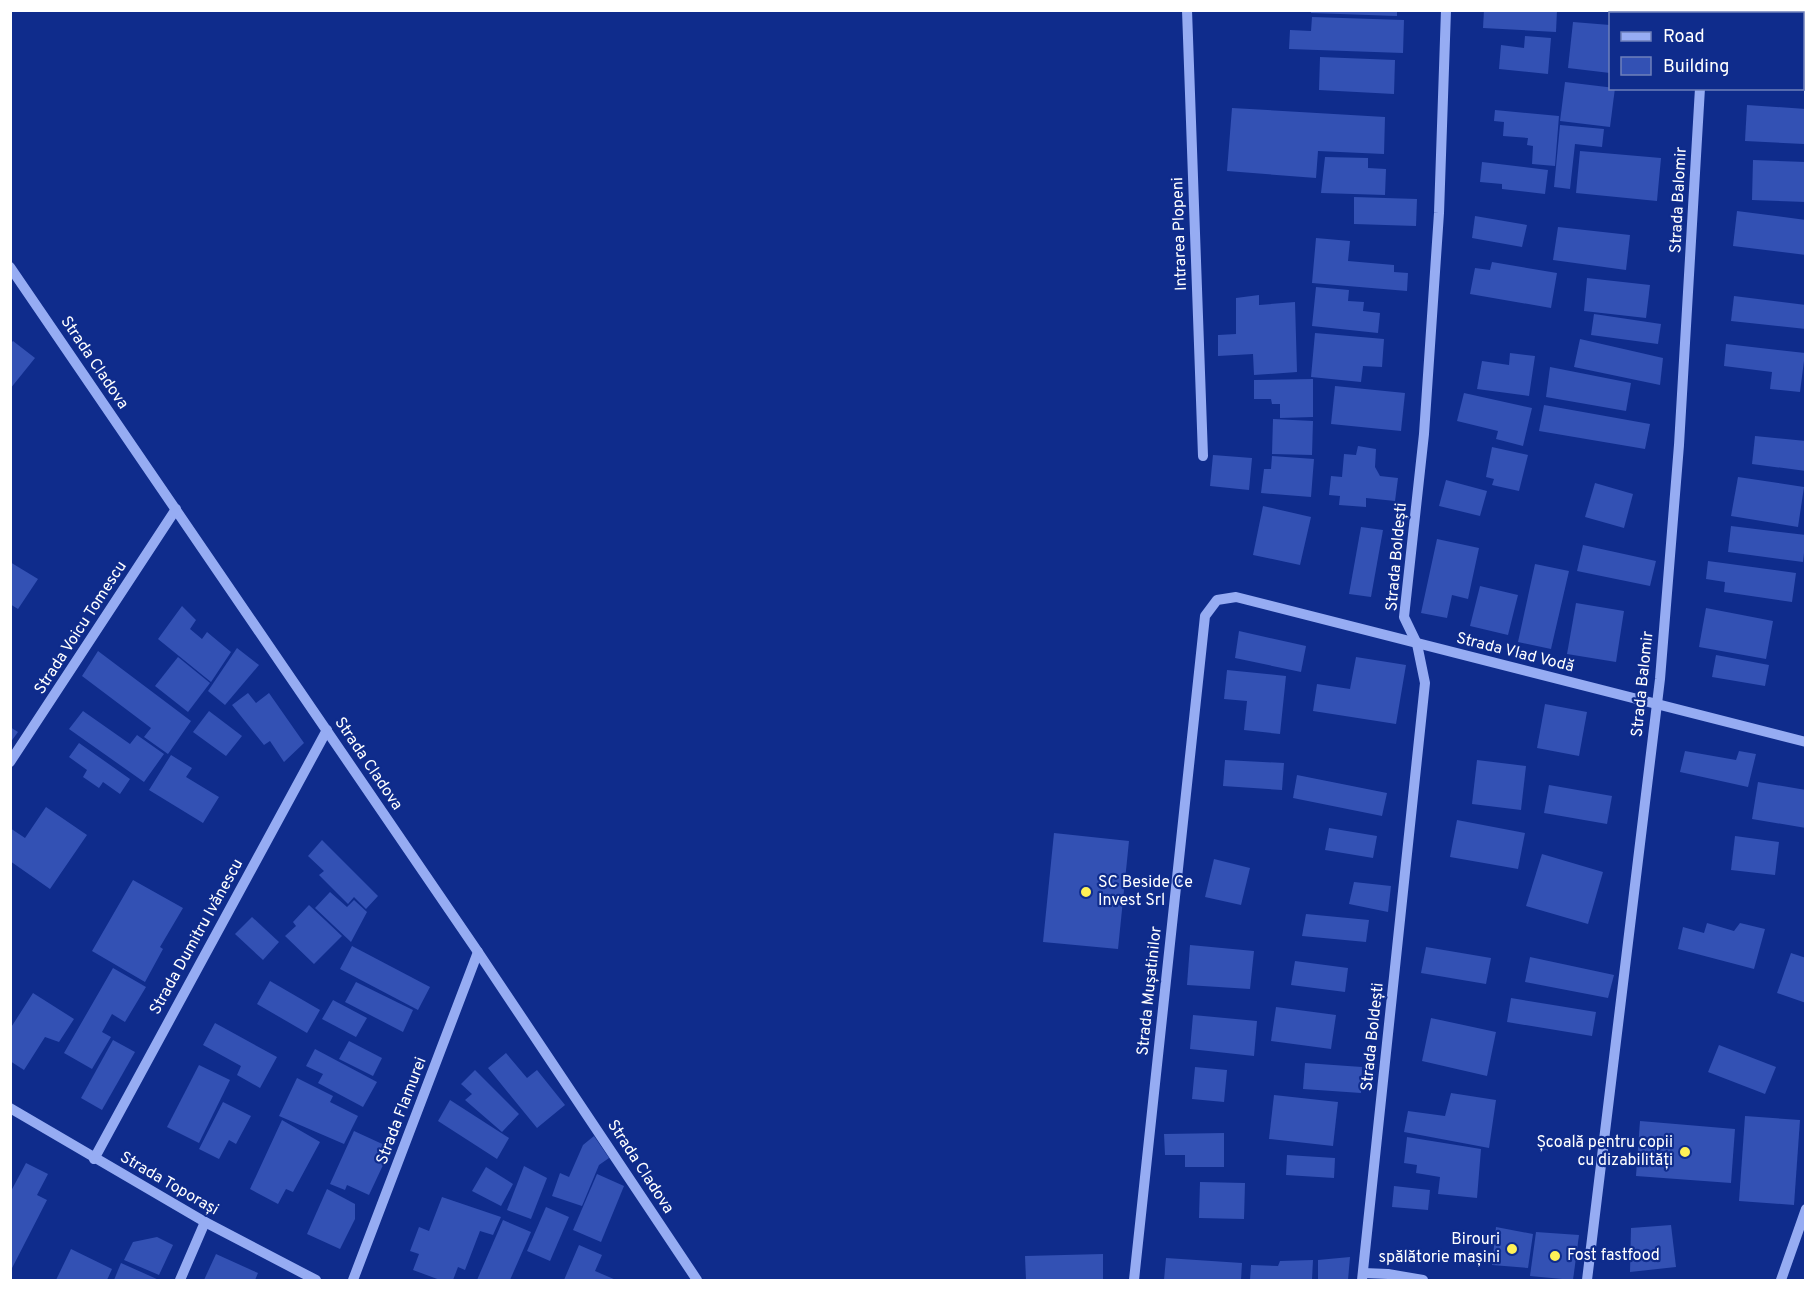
<svg xmlns="http://www.w3.org/2000/svg" width="1816" height="1291" font-family="Overpass,sans-serif">
	<style>
		.building { fill: #3351b4 }
		.lines { fill: none; stroke-linecap: round; stroke-linejoin: round }
		.minor { stroke: #96acf3; stroke-width: 10 }
		.poi-dot { fill: #fff157; stroke: #0f2c8c; stroke-width: 2 }
		.labels { text-anchor: middle; dominant-baseline: central; stroke-width: 4.5; stroke-linejoin: round; paint-order: stroke }
		.street-label { font-size: 16px; fill: #fff; stroke: #0f2c8c }
		.poi-label { font-size: 16px; fill: #fff; stroke: #0f2c8c; text-anchor: start }
	</style>
	<rect width="100%" height="100%" fill="#0f2c8c"/>
	<g class="building">
		<polygon points="1311,10 1397,10 1397,16 1311,13"/>
		<polygon points="1484,10 1557,10 1556,32 1483,28"/>
		<polygon points="1312,17 1404,20 1403,53 1289,49 1290,30 1311,31"/>
		<polygon points="1573,22 1610,25 1610,73 1568,68"/>
		<polygon points="1525,36 1551,38 1548,74 1499,69 1501,45 1524,48"/>
		<polygon points="1320,57 1395,60 1394,94 1319,90"/>
		<polygon points="1565,82 1615,88 1610,127 1560,121"/>
		<polygon points="1747,105 1806,109 1804,144 1745,141"/>
		<polygon points="1232,108 1385,117 1384,154 1318,151 1316,178 1227,171"/>
		<polygon points="1495,110 1559,116 1555,166 1532,164 1533,146 1527,145 1528,138 1503,136 1504,122 1494,121"/>
		<polygon points="1560,125 1604,129 1602,147 1575,144 1570,189 1554,187"/>
		<polygon points="1580,151 1661,158 1657,201 1576,193"/>
		<polygon points="1325,157 1368,158 1368,168 1386,169 1385,195 1321,193"/>
		<polygon points="1753,160 1806,162 1806,202 1752,200"/>
		<polygon points="1482,162 1548,170 1545,194 1502,189 1502,184 1480,182"/>
		<polygon points="1354,197 1417,199 1416,226 1354,224"/>
		<polygon points="1737,211 1806,220 1806,255 1733,246"/>
		<polygon points="1475,216 1527,225 1522,247 1472,238"/>
		<polygon points="1558,227 1630,235 1626,270 1553,260"/>
		<polygon points="1316,238 1350,241 1348,261 1394,265 1394,272 1408,273 1407,291 1312,283"/>
		<polygon points="1492,262 1557,273 1551,308 1470,294 1475,268 1490,270"/>
		<polygon points="1587,278 1650,285 1646,318 1584,311"/>
		<polygon points="1316,287 1349,290 1348,301 1364,302 1363,311 1380,313 1378,333 1312,326"/>
		<polygon points="1259,295 1259,305 1295,302 1297,372 1254,375 1253,354 1218,356 1218,335 1236,334 1236,298"/>
		<polygon points="1734,296 1806,305 1806,329 1731,321"/>
		<polygon points="1594,314 1661,324 1658,344 1591,335"/>
		<polygon points="1315,333 1384,339 1382,367 1363,366 1361,382 1311,377"/>
		<polygon points="1580,339 1663,358 1660,385 1574,367"/>
		<polygon points="13,341 35,358 10,389 10,344"/>
		<polygon points="1726,344 1805,353 1800,392 1770,389 1772,372 1724,366"/>
		<polygon points="1510,353 1535,356 1529,396 1477,389 1482,361 1509,365"/>
		<polygon points="1550,367 1631,383 1626,411 1546,397"/>
		<polygon points="1313,379 1313,417 1280,418 1280,404 1272,404 1271,399 1254,399 1254,380"/>
		<polygon points="1335,386 1405,393 1401,431 1331,424"/>
		<polygon points="1464,393 1532,408 1523,446 1496,439 1498,431 1457,421"/>
		<polygon points="1544,405 1650,424 1645,449 1539,431"/>
		<polygon points="1273,419 1313,421 1312,455 1272,454"/>
		<polygon points="1755,436 1806,441 1806,471 1752,464"/>
		<polygon points="1358,446 1376,449 1375,467 1380,476 1398,478 1395,501 1366,498 1366,507 1339,505 1340,496 1329,495 1331,476 1342,477 1344,454 1356,455"/>
		<polygon points="1492,447 1528,455 1519,491 1492,485 1494,479 1486,477"/>
		<polygon points="1213,455 1252,458 1249,490 1210,486"/>
		<polygon points="1272,456 1314,459 1311,497 1261,493 1264,469 1271,469"/>
		<polygon points="1738,477 1804,487 1798,527 1731,516"/>
		<polygon points="1446,480 1487,491 1480,516 1439,506"/>
		<polygon points="1595,483 1633,494 1624,528 1585,517"/>
		<polygon points="1263,506 1311,517 1300,565 1253,555"/>
		<polygon points="1731,526 1806,535 1803,562 1728,552"/>
		<polygon points="1361,527 1383,530 1371,597 1349,594"/>
		<polygon points="1437,539 1479,548 1468,599 1452,595 1447,618 1421,613"/>
		<polygon points="1583,545 1656,561 1650,586 1577,571"/>
		<polygon points="1708,561 1796,573 1792,602 1724,592 1725,582 1706,579"/>
		<polygon points="10,562 38,579 18,609 10,604"/>
		<polygon points="1535,564 1569,571 1551,649 1518,642"/>
		<polygon points="1480,586 1518,595 1508,635 1470,626"/>
		<polygon points="1576,603 1624,611 1616,662 1567,654"/>
		<polygon points="182,606 196,620 190,629 202,639 207,632 231,652 211,682 158,639"/>
		<polygon points="1706,608 1773,621 1766,659 1699,647"/>
		<polygon points="1239,631 1306,646 1301,672 1235,658"/>
		<polygon points="237,648 259,665 225,705 208,691"/>
		<polygon points="98,651 191,721 168,754 144,737 151,728 82,676"/>
		<polygon points="1716,655 1769,665 1765,686 1712,677"/>
		<polygon points="178,657 210,683 188,712 155,686"/>
		<polygon points="1356,657 1406,665 1396,724 1313,711 1317,684 1350,689"/>
		<polygon points="1227,670 1286,676 1280,734 1244,730 1247,701 1224,699"/>
		<polygon points="248,693 256,703 269,693 304,743 284,762 270,741 264,745 232,705"/>
		<polygon points="1545,704 1587,712 1579,756 1537,748"/>
		<polygon points="83,711 130,744 137,735 164,754 144,782 69,729"/>
		<polygon points="209,711 242,736 226,756 193,732"/>
		<polygon points="10,727 18,732 10,743"/>
		<polygon points="79,743 130,779 120,794 103,782 99,788 83,777 87,770 69,757"/>
		<polygon points="1685,751 1736,760 1739,751 1756,754 1748,787 1680,772"/>
		<polygon points="171,755 192,768 186,777 219,797 203,823 149,790"/>
		<polygon points="1225,760 1284,763 1282,790 1223,786"/>
		<polygon points="1477,760 1526,766 1521,810 1472,804"/>
		<polygon points="1297,775 1387,793 1382,816 1293,798"/>
		<polygon points="1758,782 1806,790 1806,828 1752,819"/>
		<polygon points="1549,785 1612,796 1607,824 1544,813"/>
		<polygon points="46,807 87,835 50,889 10,861 10,828 25,838"/>
		<polygon points="1457,820 1525,833 1518,869 1450,857"/>
		<polygon points="1329,828 1377,836 1373,858 1325,850"/>
		<polygon points="1054,833 1129,841 1118,949 1043,942"/>
		<polygon points="1735,836 1779,842 1775,875 1731,870"/>
		<polygon points="322,840 378,896 366,909 354,897 348,904 319,875 324,871 308,856"/>
		<polygon points="1542,854 1603,872 1588,924 1526,906"/>
		<polygon points="1214,859 1250,868 1241,905 1205,897"/>
		<polygon points="133,880 183,908 160,947 163,949 145,982 92,951"/>
		<polygon points="1354,882 1391,886 1388,912 1349,904"/>
		<polygon points="330,892 347,907 354,900 367,912 351,942 315,908"/>
		<polygon points="309,905 342,936 314,964 285,936 296,926 293,922"/>
		<polygon points="1306,914 1369,920 1366,942 1302,936"/>
		<polygon points="252,917 279,942 263,960 235,934"/>
		<polygon points="1707,923 1734,931 1740,923 1765,929 1754,969 1678,949 1683,927 1704,933"/>
		<polygon points="1190,945 1254,951 1250,989 1187,985"/>
		<polygon points="352,946 430,987 418,1010 340,969"/>
		<polygon points="1426,947 1491,958 1486,984 1421,973"/>
		<polygon points="1791,953 1806,958 1806,1003 1777,993"/>
		<polygon points="1530,957 1614,975 1608,998 1525,982"/>
		<polygon points="1295,961 1348,968 1345,992 1291,985"/>
		<polygon points="113,968 146,987 125,1022 112,1014 102,1032 111,1037 92,1069 64,1053"/>
		<polygon points="270,981 320,1010 307,1033 257,1004"/>
		<polygon points="356,982 413,1010 403,1032 345,1002"/>
		<polygon points="33,993 74,1019 59,1042 45,1037 24,1070 10,1061 10,1029"/>
		<polygon points="1511,998 1596,1012 1592,1036 1507,1022"/>
		<polygon points="333,1000 367,1018 356,1037 322,1019"/>
		<polygon points="1276,1007 1336,1015 1331,1049 1271,1041"/>
		<polygon points="1193,1015 1257,1021 1254,1056 1190,1049"/>
		<polygon points="1431,1018 1496,1032 1487,1076 1422,1061"/>
		<polygon points="215,1023 277,1057 260,1088 237,1075 241,1066 203,1045"/>
		<polygon points="113,1040 135,1052 102,1110 81,1098"/>
		<polygon points="349,1041 382,1058 373,1076 339,1059"/>
		<polygon points="1719,1045 1776,1067 1765,1094 1708,1072"/>
		<polygon points="315,1049 377,1082 363,1107 318,1083 323,1074 306,1066"/>
		<polygon points="506,1053 527,1078 537,1070 565,1105 537,1128 488,1068"/>
		<polygon points="1305,1063 1362,1067 1361,1093 1303,1089"/>
		<polygon points="199,1065 230,1080 199,1143 167,1127"/>
		<polygon points="1195,1067 1227,1070 1224,1102 1192,1099"/>
		<polygon points="475,1070 519,1114 502,1132 465,1100 472,1094 461,1084"/>
		<polygon points="297,1078 333,1096 330,1102 358,1116 344,1144 279,1116"/>
		<polygon points="1451,1093 1496,1100 1489,1148 1404,1132 1408,1111 1445,1116"/>
		<polygon points="1274,1095 1338,1102 1333,1146 1269,1139"/>
		<polygon points="450,1100 509,1138 497,1159 438,1121"/>
		<polygon points="223,1102 251,1116 236,1144 229,1140 219,1159 199,1149"/>
		<polygon points="1745,1116 1800,1120 1794,1205 1739,1201"/>
		<polygon points="282,1120 320,1142 293,1192 286,1189 278,1204 250,1189"/>
		<polygon points="1640,1121 1735,1129 1731,1183 1636,1176"/>
		<polygon points="354,1131 391,1148 369,1195 347,1185 345,1190 330,1184"/>
		<polygon points="1224,1133 1224,1167 1185,1167 1185,1155 1165,1155 1164,1134"/>
		<polygon points="594,1136 609,1158 599,1165 582,1206 552,1196 560,1173 569,1177 583,1145"/>
		<polygon points="1407,1137 1481,1149 1477,1198 1438,1194 1440,1177 1416,1173 1417,1165 1404,1163"/>
		<polygon points="1287,1155 1335,1158 1334,1178 1286,1175"/>
		<polygon points="26,1163 48,1174 37,1195 47,1200 10,1272 10,1193"/>
		<polygon points="524,1166 547,1178 531,1219 507,1210"/>
		<polygon points="486,1167 513,1184 501,1206 472,1191"/>
		<polygon points="597,1174 624,1186 601,1242 573,1230"/>
		<polygon points="1200,1182 1245,1183 1244,1219 1199,1218"/>
		<polygon points="1394,1186 1430,1190 1428,1210 1392,1207"/>
		<polygon points="327,1189 355,1204 355,1219 340,1249 307,1234"/>
		<polygon points="442,1197 501,1217 493,1235 480,1231 465,1270 458,1267 453,1280 440,1280 413,1270 419,1254 410,1251 419,1227 429,1231"/>
		<polygon points="546,1207 569,1217 550,1261 527,1251"/>
		<polygon points="503,1220 531,1232 510,1280 477,1280"/>
		<polygon points="1671,1225 1676,1267 1630,1272 1631,1228"/>
		<polygon points="1496,1227 1533,1234 1528,1268 1492,1265"/>
		<polygon points="1536,1232 1579,1235 1573,1280 1530,1276"/>
		<polygon points="157,1237 173,1245 159,1275 124,1260 133,1242"/>
		<polygon points="579,1245 602,1255 595,1271 616,1280 564,1280"/>
		<polygon points="71,1249 112,1269 107,1280 56,1280"/>
		<polygon points="216,1254 258,1273 255,1280 204,1280"/>
		<polygon points="1103,1254 1103,1280 1026,1280 1025,1256"/>
		<polygon points="1350,1257 1348,1280 1318,1280 1318,1260"/>
		<polygon points="1166,1258 1242,1263 1241,1280 1164,1280"/>
		<polygon points="1313,1260 1312,1280 1250,1280 1251,1265 1278,1266 1280,1261"/>
		<polygon points="121,1263 159,1280 114,1280"/>
	</g>
	<g class="lines">
		<g class="minor">
			<polyline points="1187,10 1203,456"/>
			<polyline points="1704,14 1705,10"/>
			<polyline points="10,267 478,952 697,1280"/>
			<polyline points="10,762 176,509"/>
			<polyline points="10,1108 205,1222 316,1280"/>
			<polyline points="94,1159 327,730"/>
			<polyline points="1363,1273 1388,1274 1423,1280"/>
			<polyline points="180,1280 205,1222"/>
			<polyline points="353,1280 478,952"/>
			<polyline points="1134,1280 1205,616 1217,600 1236,597 1806,742"/>
			<polyline points="1362,1280 1425,683 1417,644 1404,617 1424,434 1439,213 1446,10"/>
			<polyline points="1587,1280 1660,679 1679,445 1700,88"/>
			<polyline points="1781,1280 1806,1209"/>
		</g>
	</g>
	<g class="poi-dot">
		<circle cx="1086" cy="892" r="6"/>
		<circle cx="1685" cy="1152" r="6"/>
		<circle cx="1512" cy="1249" r="6"/>
		<circle cx="1555" cy="1256" r="6"/>
	</g>
	<g class="labels">
		<g class="street-label">
			<text transform="translate(1679 200) rotate(-87)">Strada Balomir</text>
			<text transform="translate(1180 234) rotate(-92)">Intrarea Plopeni</text>
			<text transform="translate(94 363) rotate(56)">Strada Cladova</text>
			<text transform="translate(1397 557) rotate(-85)">Strada Boldești</text>
			<text transform="translate(81 628) rotate(-57)">Strada Voicu Tomescu</text>
			<text transform="translate(1515 653) rotate(14)">Strada Vlad Vodă</text>
			<text transform="translate(1643 684) rotate(-84)">Strada Balomir</text>
			<text transform="translate(368 764) rotate(56)">Strada Cladova</text>
			<text transform="translate(197 937) rotate(-61)">Strada Dumitru Ivănescu</text>
			<text transform="translate(1150 991) rotate(-84)">Strada Mușatinilor</text>
			<text transform="translate(1373 1037) rotate(-84)">Strada Boldești</text>
			<text transform="translate(402 1111) rotate(-69)">Strada Flamurei</text>
			<text transform="translate(640 1167) rotate(57)">Strada Cladova</text>
			<text transform="translate(169 1184) rotate(30)">Strada Toporași</text>
		</g>
		<g class="poi-label">
			<text x="1098" y="883">SC Beside Ce<tspan x="1098" dy="18">Invest Srl</tspan></text>
			<text x="1673" y="1143" text-anchor="end">Școală pentru copii<tspan x="1673" dy="18">cu dizabilități</tspan></text>
			<text x="1500" y="1240" text-anchor="end">Birouri<tspan x="1500" dy="18">spălătorie mașini</tspan></text>
			<text x="1567" y="1256">Fost fastfood</text>
		</g>
	</g>
	<rect width="1816" height="1291" fill="none" stroke="#ffffff" stroke-width="24"/>
	<rect x="1609" y="12" width="195" height="78" fill="#0f2c8c" stroke="#6f80ba" stroke-width="1.5"/>
	<rect x="1621" y="32" width="30" height="9" fill="#96acf3" stroke="#6f80ba" stroke-width="1.5"/>
	<text x="1663" y="42" font-size="18" fill="#ffffff">Road</text>
	<rect x="1621" y="57" width="30" height="18" fill="#3351b4" stroke="#6f80ba" stroke-width="1.5"/>
	<text x="1663" y="72" font-size="18" fill="#ffffff">Building</text>
</svg>
